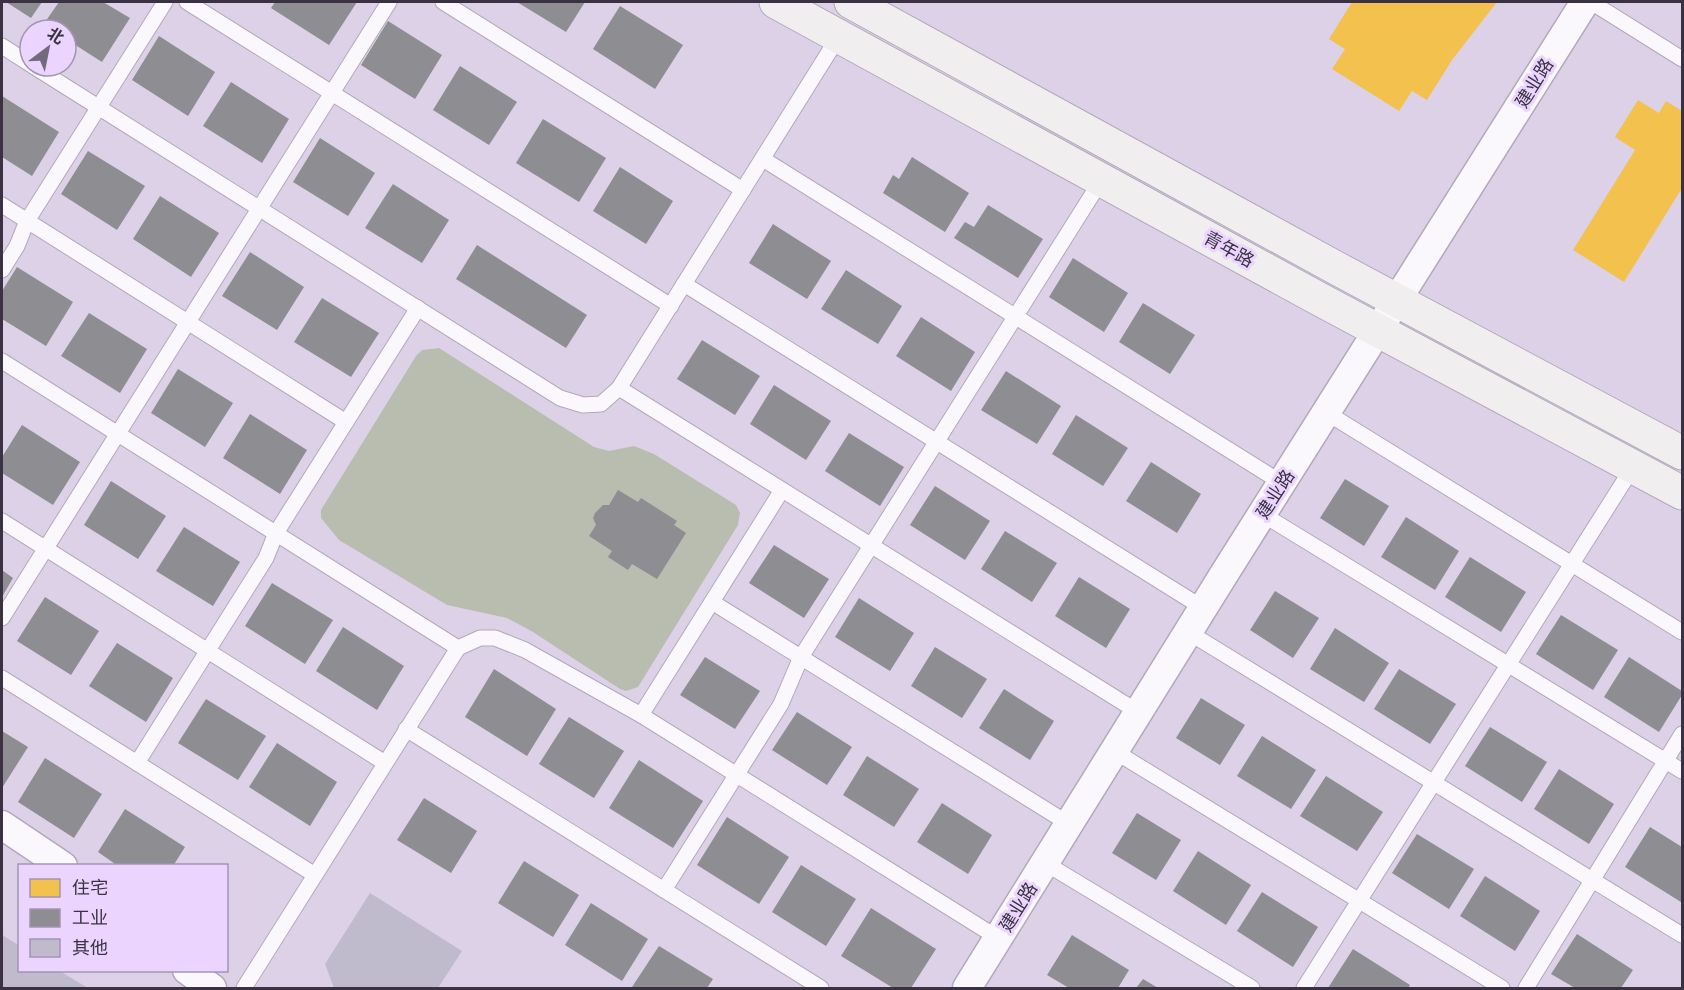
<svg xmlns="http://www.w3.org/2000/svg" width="1684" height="990" font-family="'IBM Plex Sans','Noto Sans SC',sans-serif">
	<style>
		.green { fill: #b8bdb0 }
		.homes { fill: #f2c14e }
		.industry { fill: #8d8d92 }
		.building { fill: #c0bacd }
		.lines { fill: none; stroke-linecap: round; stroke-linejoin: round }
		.lane-casing { stroke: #b2a8ba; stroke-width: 17 }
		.street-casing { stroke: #b2a8ba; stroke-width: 31 }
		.secondary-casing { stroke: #b2a8ba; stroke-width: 35 }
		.lane { stroke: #faf8fc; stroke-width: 15 }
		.street { stroke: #faf8fc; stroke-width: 28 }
		.secondary { stroke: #f1eeef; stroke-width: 33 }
		.labels { text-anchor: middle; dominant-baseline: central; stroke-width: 6; stroke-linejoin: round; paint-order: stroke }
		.street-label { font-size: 18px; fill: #3a3242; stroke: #ebd5fe }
	</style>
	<rect width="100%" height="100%" fill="#ddd1e8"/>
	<polygon class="green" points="439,348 594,447 609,451 634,446 654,454 736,505 740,513 738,525 638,687 626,691 620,689 533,632 507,618 447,605 339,540 321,518 321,510 416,356 422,350"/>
	<g class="homes">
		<polygon points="1352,2 1497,2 1452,60 1427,100 1412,91 1399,111 1332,69 1345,49 1329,39"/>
		<polygon points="1638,100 1659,113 1666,101 1682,111 1682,188 1624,282 1573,250 1635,150 1615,137"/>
	</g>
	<g class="industry">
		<polygon points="6,2 42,2 31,18"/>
		<polygon points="59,2 103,2 130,18 102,62 66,39 66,30 51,30 43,25"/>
		<polygon points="275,2 357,2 329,45 271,8"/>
		<polygon points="517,2 585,2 566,32"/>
		<polygon points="620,6 683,45 655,89 593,49"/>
		<polygon points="388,21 442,55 415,99 361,65"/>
		<polygon points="159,36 215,72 188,116 132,80"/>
		<polygon points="460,66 517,102 489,145 433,110"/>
		<polygon points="231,82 289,119 262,163 203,126"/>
		<polygon points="2,96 59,132 32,176 2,157"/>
		<polygon points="543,119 606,158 579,202 516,163"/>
		<polygon points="320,138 375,173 348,216 293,182"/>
		<polygon points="88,151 145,186 117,230 61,194"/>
		<polygon points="912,157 969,193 945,232 883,193 893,175 899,179"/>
		<polygon points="620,167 673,201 646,244 593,211"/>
		<polygon points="393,184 449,220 422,263 365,228"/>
		<polygon points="160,196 219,233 191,277 133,239"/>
		<polygon points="988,205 1043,239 1018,278 954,238 965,222 974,227"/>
		<polygon points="773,224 831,261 807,299 749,263"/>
		<polygon points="477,245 587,315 566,348 456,279"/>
		<polygon points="250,252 304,287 277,330 222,296"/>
		<polygon points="1073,258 1128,293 1104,332 1049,297"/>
		<polygon points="17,267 73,302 46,346 2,319 2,291"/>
		<polygon points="846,270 902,306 878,344 821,309"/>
		<polygon points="322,298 379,333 351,377 294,342"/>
		<polygon points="1143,303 1195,335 1170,374 1119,342"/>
		<polygon points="89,313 147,349 120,393 61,356"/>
		<polygon points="921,317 975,352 951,391 896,356"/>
		<polygon points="702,340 760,376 735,415 677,379"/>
		<polygon points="178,369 233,403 205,447 151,413"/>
		<polygon points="1006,371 1061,406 1037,444 981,410"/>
		<polygon points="774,385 831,421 806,460 750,424"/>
		<polygon points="250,414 307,450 280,494 223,458"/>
		<polygon points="1076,415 1128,448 1103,486 1052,454"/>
		<polygon points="22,425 80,462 53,505 2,473 2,457"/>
		<polygon points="849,433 904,467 880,506 825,471"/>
		<polygon points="1151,462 1201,494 1177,533 1126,501"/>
		<polygon points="1345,479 1389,506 1364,546 1320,518"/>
		<polygon points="111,481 166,516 138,559 84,525"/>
		<polygon points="935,486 990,521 965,560 910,525"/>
		<polygon points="618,490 638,502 641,498 677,521 674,525 686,533 657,579 632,564 628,570 608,557 612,551 589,536 596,525 593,518 595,513 603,505 609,505"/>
		<polygon points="1406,517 1459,551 1435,590 1381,557"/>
		<polygon points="184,527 240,562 213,606 156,571"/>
		<polygon points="1005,531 1057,563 1032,602 981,569"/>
		<polygon points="774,545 829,579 804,618 749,583"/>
		<polygon points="1470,557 1526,592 1501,632 1445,597"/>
		<polygon points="2,570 13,578 2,597"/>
		<polygon points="1079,577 1130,609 1106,648 1055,616"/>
		<polygon points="272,583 333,620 305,664 245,626"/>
		<polygon points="1275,591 1319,618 1293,658 1250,630"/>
		<polygon points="45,597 99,631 71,675 17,641"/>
		<polygon points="859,598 914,633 890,671 835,637"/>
		<polygon points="1561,615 1618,650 1593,690 1536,654"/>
		<polygon points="343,627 404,666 377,710 316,671"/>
		<polygon points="1335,628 1389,663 1364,702 1310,669"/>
		<polygon points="117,643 173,678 146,722 89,686"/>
		<polygon points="935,647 987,679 962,718 911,686"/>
		<polygon points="705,657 760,691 735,729 680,695"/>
		<polygon points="1629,657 1682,691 1682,695 1659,732 1604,697"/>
		<polygon points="494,669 556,709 527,756 465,717"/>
		<polygon points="1399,669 1456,704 1430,744 1374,709"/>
		<polygon points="1004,689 1054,721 1030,760 979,728"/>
		<polygon points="1201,698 1245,725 1220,765 1176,738"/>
		<polygon points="206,699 266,736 238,780 178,743"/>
		<polygon points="797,712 852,747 827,785 772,750"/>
		<polygon points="569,717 624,751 594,798 539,764"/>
		<polygon points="1490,727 1547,762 1522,802 1465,766"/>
		<polygon points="2,731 28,747 2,788"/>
		<polygon points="1262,736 1316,770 1291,809 1237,776"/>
		<polygon points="277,743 337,782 310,826 249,787"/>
		<polygon points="867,756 919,789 894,827 843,795"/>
		<polygon points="45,758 102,794 74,838 18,802"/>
		<polygon points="639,760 703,801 673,848 609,808"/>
		<polygon points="1559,769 1614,804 1589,844 1534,809"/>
		<polygon points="1326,776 1383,812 1357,851 1300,816"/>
		<polygon points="424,798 477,831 451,873 397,840"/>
		<polygon points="942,803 992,835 968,874 917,842"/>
		<polygon points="125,809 185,847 173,866 118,866 98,852"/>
		<polygon points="1137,813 1181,840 1156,880 1112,853"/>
		<polygon points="727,817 789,857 759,904 697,865"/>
		<polygon points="1650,827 1682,847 1681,902 1625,867"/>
		<polygon points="1417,834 1474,869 1449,909 1392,873"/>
		<polygon points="1198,851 1251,885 1226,925 1173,891"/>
		<polygon points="524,861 579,895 553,937 498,903"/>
		<polygon points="801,865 856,899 826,946 772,912"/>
		<polygon points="1485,876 1540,911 1515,951 1460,916"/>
		<polygon points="1262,892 1318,927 1293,967 1237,931"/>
		<polygon points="591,903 648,939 622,981 565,945"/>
		<polygon points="871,908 936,949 911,988 893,988 841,956"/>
		<polygon points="1577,934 1633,970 1621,988 1575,988 1551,974"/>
		<polygon points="1072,935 1129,970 1118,988 1069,988 1047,975"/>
		<polygon points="659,946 713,979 707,988 632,987"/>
		<polygon points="1353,949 1410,985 1408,988 1328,988"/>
		<polygon points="1143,979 1158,988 1136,988"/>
	</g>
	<g class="building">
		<polygon points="370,893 462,951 438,988 334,988 325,964"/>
		<polygon points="2,935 20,946 20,970 58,970 88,988 2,988"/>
	</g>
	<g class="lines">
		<g class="lane-casing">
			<g id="lane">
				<polyline points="187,2 671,306"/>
				<polyline points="443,2 743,190"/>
				<polyline points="1591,2 1682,59"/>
				<polyline points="2,46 30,64"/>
				<polyline points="33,66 560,398 583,405 601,404 619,388 839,36"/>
				<polyline points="763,159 1282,483"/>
				<polyline points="2,205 346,422"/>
				<polyline points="2,270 17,246 27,221 165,2"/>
				<polyline points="684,284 1203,608"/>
				<polyline points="2,361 458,648"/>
				<polyline points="619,388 1138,712"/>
				<polyline points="1327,413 1682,632"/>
				<polyline points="1262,514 1682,771"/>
				<polyline points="2,521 385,763"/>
				<polyline points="712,602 1069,824"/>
				<polyline points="2,618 389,2"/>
				<polyline points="1188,632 1682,935"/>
				<polyline points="2,678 315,875"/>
				<polyline points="641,715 782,490"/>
				<polyline points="406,729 821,988"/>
				<polyline points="1114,751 1502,988"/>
				<polyline points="137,763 266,558 276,533 418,308"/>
				<polyline points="1045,863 1252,988"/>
				<polyline points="664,890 781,704 801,657 1102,179"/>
				<polyline points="244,988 458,648 480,638 495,638 525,650 641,715 998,938"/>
				<polyline points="1304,988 1633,467"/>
				<polyline points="1526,988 1682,734"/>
			</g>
		</g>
		<g class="street-casing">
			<g id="street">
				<polyline points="2,825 63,866"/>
				<polyline points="187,970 212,988"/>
				<polyline points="967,988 1226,571 1585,2"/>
			</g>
		</g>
		<g class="secondary-casing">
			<g id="secondary">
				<polyline points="776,2 1321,300 1682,493"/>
				<polyline points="851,2 1338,269 1682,453"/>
			</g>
		</g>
		<use href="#lane" class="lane"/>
		<use href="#street" class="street"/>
		<use href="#secondary" class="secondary"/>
	</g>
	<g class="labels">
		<g class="street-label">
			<text transform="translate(1534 83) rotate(-58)">建业路</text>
			<text transform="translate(1229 249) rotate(29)">青年路</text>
			<text transform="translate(1275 494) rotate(-57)">建业路</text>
			<text transform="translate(1018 907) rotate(-58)">建业路</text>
		</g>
	</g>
	<rect width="1684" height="990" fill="none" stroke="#3a3242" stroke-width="6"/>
	<rect x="18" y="864" width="210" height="108" fill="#ebd5fe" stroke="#a494b3" stroke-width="1.5"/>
	<rect x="30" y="879" width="30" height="18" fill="#f2c14e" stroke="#a494b3" stroke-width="1.5"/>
	<text x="72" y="894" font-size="18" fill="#3a3242">住宅</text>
	<rect x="30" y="909" width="30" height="18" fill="#8d8d92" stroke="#a494b3" stroke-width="1.5"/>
	<text x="72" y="924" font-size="18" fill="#3a3242">工业</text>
	<rect x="30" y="939" width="30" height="18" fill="#c0bacd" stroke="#a494b3" stroke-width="1.5"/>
	<text x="72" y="954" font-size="18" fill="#3a3242">其他</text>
	<g transform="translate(48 48) rotate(32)"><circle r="28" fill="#ebd5fe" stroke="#a494b3" stroke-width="1.5"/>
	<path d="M0-4.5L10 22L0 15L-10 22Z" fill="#736a7c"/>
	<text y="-9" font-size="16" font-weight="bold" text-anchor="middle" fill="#3a3242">北</text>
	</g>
</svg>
